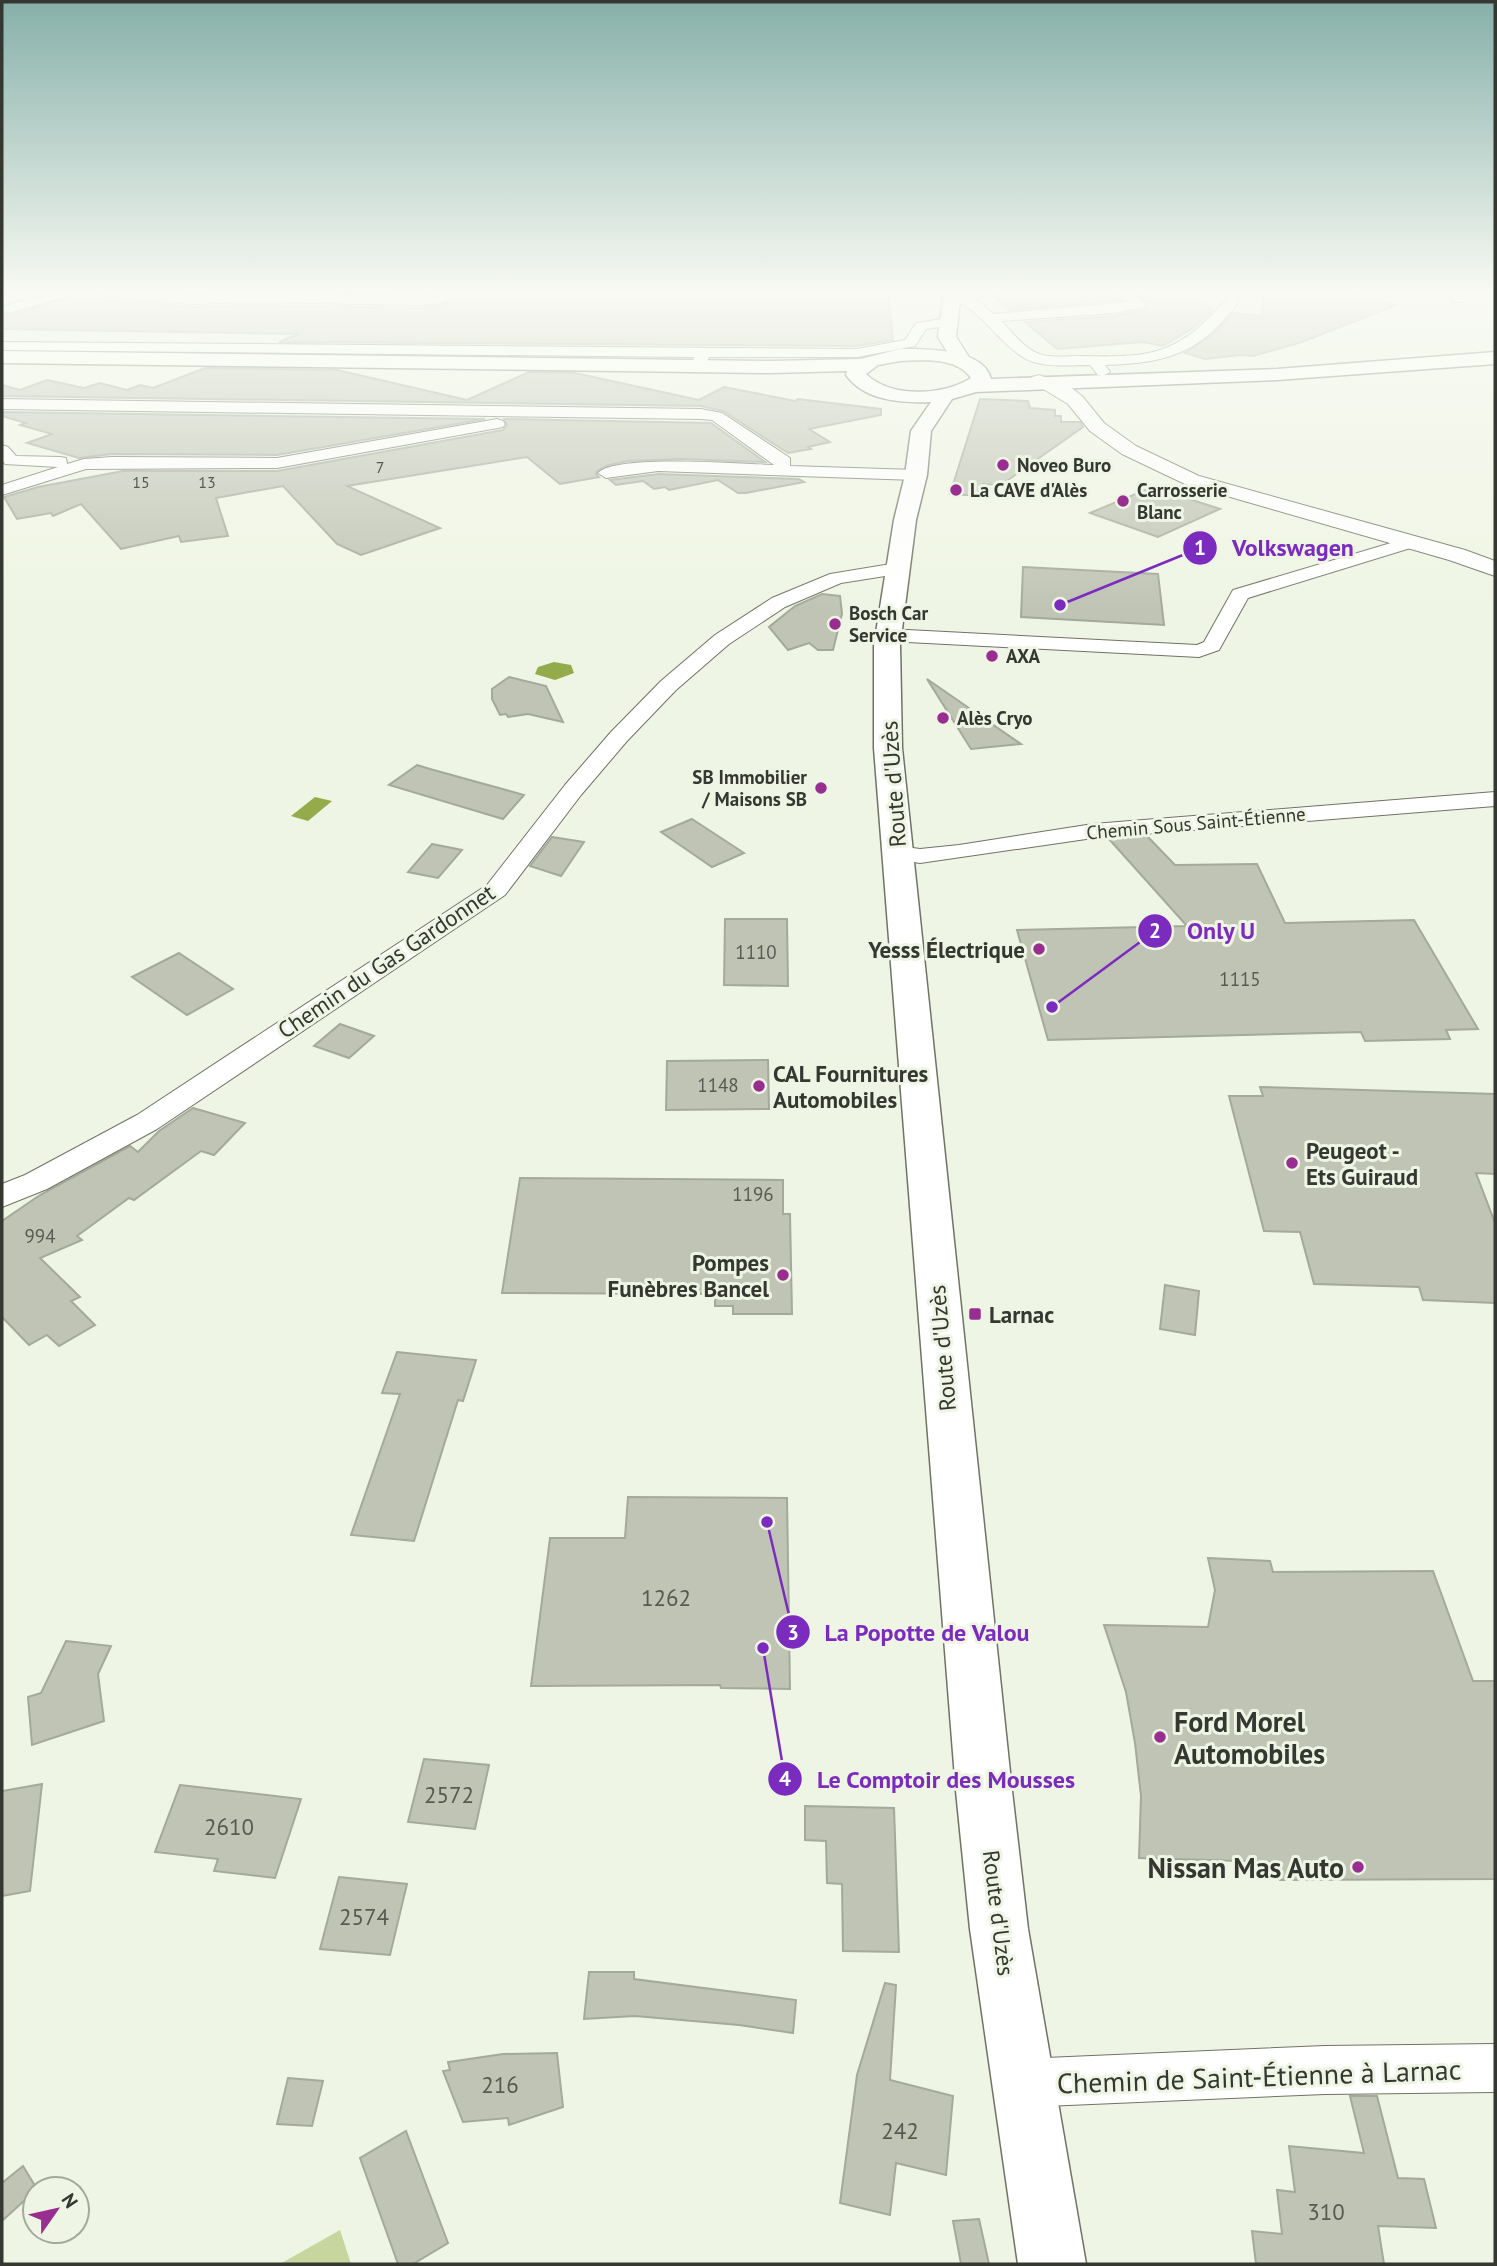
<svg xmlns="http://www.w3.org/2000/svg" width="1497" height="2266" font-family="'PT Sans',sans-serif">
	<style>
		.green { fill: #c6d69e }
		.water { fill: #93ab4b }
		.building { fill: #bfc4b4; stroke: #a4a99a; stroke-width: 2 }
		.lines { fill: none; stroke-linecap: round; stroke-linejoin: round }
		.minor-casing { stroke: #6f7365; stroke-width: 2 }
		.tertiary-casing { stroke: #6f7365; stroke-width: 2 }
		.secondary-casing { stroke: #6f7365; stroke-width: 3 }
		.primary-casing { stroke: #6f7365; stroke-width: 3 }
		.minor { fill: #fff; fill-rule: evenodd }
		.tertiary { fill: #fff; fill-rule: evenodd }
		.secondary { fill: #fff; fill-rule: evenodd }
		.primary { fill: #fff; fill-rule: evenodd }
		.poi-dot { fill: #982e90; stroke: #eff5e4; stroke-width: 2.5 }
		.labels { text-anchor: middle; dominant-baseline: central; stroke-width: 6; stroke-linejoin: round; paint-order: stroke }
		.far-number-label { font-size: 16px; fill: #585a52 }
		.far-poi-label { font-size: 19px; font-weight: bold; fill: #353731; stroke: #eff5e4; text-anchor: start }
		.far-street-label { font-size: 19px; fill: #353731; stroke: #eff5e4 }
		.number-label { font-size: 19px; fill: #585a52 }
		.street-label { font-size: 23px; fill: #353731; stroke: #eff5e4 }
		.poi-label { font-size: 23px; font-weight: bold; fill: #353731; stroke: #eff5e4; text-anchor: start }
		.near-number-label { font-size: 23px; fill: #585a52 }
		.near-poi-label { font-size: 28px; font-weight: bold; fill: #353731; stroke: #eff5e4; text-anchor: start }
		.near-street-label { font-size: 28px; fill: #353731; stroke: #eff5e4 }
		.leader { fill: none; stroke: #7b2cbf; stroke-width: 2.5 }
		.callout-dot { fill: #7b2cbf; stroke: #eff5e4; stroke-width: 2.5 }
		.mark-label { font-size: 21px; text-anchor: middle; font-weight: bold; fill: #fff }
		.callout-label { font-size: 24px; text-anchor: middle; font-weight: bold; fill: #7b2cbf; stroke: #eff5e4; stroke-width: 6; stroke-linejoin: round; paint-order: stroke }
	</style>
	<rect width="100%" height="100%" fill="#eff5e4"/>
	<polygon class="green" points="340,2230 351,2264 280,2264"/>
	<g class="water">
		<polygon points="554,662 571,665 574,673 555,680 535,674 538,667"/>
		<polygon points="315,797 332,801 308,821 291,816"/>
	</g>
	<g class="building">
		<polygon points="82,292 98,292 107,299 192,307 248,305 421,308 443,305 455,297 455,292 888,292 893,340 857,346 279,342 298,334 2,329 2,312 10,316"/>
		<polygon points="989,292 1113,292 1121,300 1010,310"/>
		<polygon points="1135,292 1182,292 1213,310 1193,328 1163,346 1143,342 1057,349 1025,322 1115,316 1144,310 1148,304"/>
		<polygon points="1264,292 1345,292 1396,305 1302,342 1253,356 1240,355 1205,359 1185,353 1213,334 1233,313 1262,316"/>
		<polygon points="205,368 337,370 467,400 529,372 575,373 699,400 724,387 795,401 798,399 881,409 881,415 809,429 830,442 808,447 811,449 788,453 723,411 701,406 2,396 2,385 20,390 47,380 84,388 100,383 127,390 140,385 153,388"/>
		<polygon points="980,399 1028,401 1030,408 1055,410 1055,416 1061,416 1061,422 1080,422 1083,427 1001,485 983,484 981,496 950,494"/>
		<polygon points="2,412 485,419 277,455 112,454 79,458 27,443 52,434 20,425 26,423 2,416"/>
		<polygon points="504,419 711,423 765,462 681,459 628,461 609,465 597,471 596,474 599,477 560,484 527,457 347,486 440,528 361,555 337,544 283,486 216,498 228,536 181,542 179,536 121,549 81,504 53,516 51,513 17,519 4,497 38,487 123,471 277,471 503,430 507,425"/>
		<polygon points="658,474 799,479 804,482 746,493 738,493 718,480 669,490 665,487 654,489 643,481 616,485 610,480"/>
		<polygon points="1152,487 1220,509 1158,537 1090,513"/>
		<polygon points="1023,567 1158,574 1164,625 1021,617"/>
		<polygon points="822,594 840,596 842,614 833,650 818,650 809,643 788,650 769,627 795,606"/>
		<polygon points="509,677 546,686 563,722 528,714 508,717 506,714 500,715 492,699 492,689"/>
		<polygon points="927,679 1021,744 971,749"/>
		<polygon points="417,765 430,769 524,795 503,819 389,785"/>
		<polygon points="692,819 744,853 712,867 661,832"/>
		<polygon points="1147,836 1175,865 1257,864 1285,923 1414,920 1478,1029 1446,1030 1450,1039 1365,1041 1361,1032 1048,1040 1017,930 1187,926 1109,839"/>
		<polygon points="552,837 584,842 561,876 530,866"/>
		<polygon points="432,844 462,850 438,878 408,872"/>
		<polygon points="725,919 787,919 788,986 724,985"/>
		<polygon points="179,953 233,989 187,1015 132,977"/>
		<polygon points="340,1024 374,1036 349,1058 314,1046"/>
		<polygon points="768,1060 769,1109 666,1110 667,1061"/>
		<polygon points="1260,1087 1495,1094 1495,1174 1476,1173 1495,1223 1495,1303 1423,1300 1419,1287 1314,1284 1300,1232 1264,1231 1229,1096 1263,1096"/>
		<polygon points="193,1108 245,1123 214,1155 201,1151 134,1200 129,1198 77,1236 82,1240 40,1258 80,1297 71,1301 95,1325 59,1346 47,1335 29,1345 2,1317 2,1221 40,1195 130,1146 138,1152 159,1131"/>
		<polygon points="520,1178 783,1180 783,1214 790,1214 792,1314 733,1314 733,1306 715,1306 715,1294 502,1293"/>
		<polygon points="1165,1285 1199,1291 1195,1335 1160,1329"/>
		<polygon points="397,1352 476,1360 463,1401 458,1400 414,1541 351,1535 400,1394 382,1393"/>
		<polygon points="628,1497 787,1498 790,1689 721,1688 720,1685 531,1686 550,1538 625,1538"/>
		<polygon points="1208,1558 1270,1561 1273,1572 1433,1571 1473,1681 1495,1681 1495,1879 1280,1880 1276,1862 1139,1858 1141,1796 1135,1743 1126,1692 1104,1625 1208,1627 1215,1590"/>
		<polygon points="66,1641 111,1646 98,1674 104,1721 32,1745 28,1697 41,1693"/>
		<polygon points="424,1759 489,1765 475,1829 408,1822"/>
		<polygon points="42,1784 30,1891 2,1896 2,1791"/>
		<polygon points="180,1785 301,1799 275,1878 214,1871 218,1859 155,1852"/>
		<polygon points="805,1806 894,1808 899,1952 843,1951 842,1884 827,1883 826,1841 805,1840"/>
		<polygon points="339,1877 407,1884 390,1955 320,1949"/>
		<polygon points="589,1972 634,1972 634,1979 796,2000 793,2033 739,2025 635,2016 584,2019"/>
		<polygon points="885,1983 896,1985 890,2080 953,2096 946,2175 896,2163 890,2215 840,2203 857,2075"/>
		<polygon points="557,2053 563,2107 509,2125 508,2118 463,2122 443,2071 450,2070 448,2062 503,2054"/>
		<polygon points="288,2078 323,2081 312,2126 277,2124"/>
		<polygon points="1350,2096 1377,2096 1398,2178 1424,2179 1436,2228 1378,2226 1384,2264 1256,2264 1252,2231 1282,2234 1277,2190 1295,2192 1289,2146 1364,2153"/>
		<polygon points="406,2131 448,2243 413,2264 398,2264 360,2158"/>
		<polygon points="23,2166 37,2189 2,2221 2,2183"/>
		<polygon points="979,2219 989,2264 961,2264 953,2221"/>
	</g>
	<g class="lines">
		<g class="minor-casing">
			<g id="minor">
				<polygon points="57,292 80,292 9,313 2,309 4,306"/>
				<polygon points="101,292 192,296 248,294 421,297 434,296 438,292 452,292 454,295 442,303 421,305 248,302 192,304 107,296"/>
				<path d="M950,292C969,292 979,301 993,314L1127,302L1116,292H1131L1145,304L1143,307L1115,313L1001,321C1011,330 1021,345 1033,351C1046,359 1066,356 1081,356C1154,358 1180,354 1228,297L1233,296L1240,300C1201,353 1169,363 1105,365L1110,372L1103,376L1098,375L1090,365C1069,365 1039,369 1021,356C994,337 982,312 950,297Z"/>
				<polygon points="1458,292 1473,292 1463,302 1453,302 1451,299"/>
				<polygon points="949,318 956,322 954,325 926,329 915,346 910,347 857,357 709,357 704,369 699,370 692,366 694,357 2,350 2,342 857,349 905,340 916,323"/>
				<path d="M2,399L701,409L722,413L790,458V466L916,470L924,475L916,480L658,471L606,478L598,473C615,454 744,464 774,465L712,420L701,419L2,409Z"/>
				<polygon points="497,419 503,421 505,424 503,427 277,468 86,469 2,495 2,485 58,467 5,464 2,460 2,445 8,447 16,456 60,457 66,458 67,464 84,459 112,457 277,458"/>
				<polygon points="1411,537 1417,538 1420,542 1417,546 1248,598 1219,650 1199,657 888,641 881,639 878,635 881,631 888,629 1197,645 1204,642 1233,590"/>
				<polygon points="897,563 904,565 906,569 904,573 841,583 785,607 729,644 676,690 627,741 581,795 505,895 157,1129 47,1189 2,1207 2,1184 25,1175 137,1115 487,885 565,785 611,732 661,681 715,635 772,598 830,574"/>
				<polygon points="1495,792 1495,806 1093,838 920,863 889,858 886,853 889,848 898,846 920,849 959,845 1093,824"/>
				<polygon points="1495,2044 1495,2092 1325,2094 1022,2107 1005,2100 998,2083 1005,2066 1022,2059 1325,2046"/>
			</g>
		</g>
		<g class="tertiary-casing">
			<polygon id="tertiary" points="1039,375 1069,386 1082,396 1104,423 1136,446 1199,476 1465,550 1495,561 1495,576 1449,560 1185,484 1122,454 1090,431 1068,404 1030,381 1032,377"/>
		</g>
		<g class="secondary-casing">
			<polygon id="secondary" points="944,292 961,292 956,337 972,362 970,366 956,366 938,337"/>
		</g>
		<g class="primary-casing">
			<path id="primary" d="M900,349C924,349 984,348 991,379L1277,369L1495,352V364L1277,380L976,392L952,399L931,431L927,475L916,520L900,645L902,748L1012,1791L1028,1929L1086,2264H1018L970,1929L956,1791L874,748V645L894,520L905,475L911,431L931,402C901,403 865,401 846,375L847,371L771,373L2,363V351L771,361L861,359ZM900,361C923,360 957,357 971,378C944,396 890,398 866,374L878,365Z"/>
		</g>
		<use href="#minor" class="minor"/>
		<use href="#tertiary" class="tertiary"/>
		<use href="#secondary" class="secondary"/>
		<use href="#primary" class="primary"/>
	</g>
	<linearGradient id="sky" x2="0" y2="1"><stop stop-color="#86b0a9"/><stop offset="0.48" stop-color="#f8faf3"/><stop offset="1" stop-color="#f8faf3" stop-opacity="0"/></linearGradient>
	<rect width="1497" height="610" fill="url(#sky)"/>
	<g class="poi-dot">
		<circle cx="1003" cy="465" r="7"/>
		<circle cx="956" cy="490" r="7"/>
		<circle cx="1123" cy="501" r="7"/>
		<circle cx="835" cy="624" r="7"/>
		<circle cx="992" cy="656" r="7"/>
		<circle cx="943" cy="718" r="7"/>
		<circle cx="821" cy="788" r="7"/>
		<circle cx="1039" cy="949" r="7"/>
		<circle cx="759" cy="1086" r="7"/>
		<circle cx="1292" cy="1163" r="7"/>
		<circle cx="783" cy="1275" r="7"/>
		<rect x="968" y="1307" width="14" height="14" rx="3.5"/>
		<circle cx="1160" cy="1737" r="7"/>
		<circle cx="1358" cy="1867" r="7"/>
	</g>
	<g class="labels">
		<g class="far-number-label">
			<text x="380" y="467">7</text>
			<text x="141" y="482">15</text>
			<text x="207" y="482">13</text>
		</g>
		<g class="far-poi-label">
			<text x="1017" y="465">Noveo Buro</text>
			<text x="970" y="490">La CAVE d'Alès</text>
			<text x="1137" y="490">Carrosserie<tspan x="1137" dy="22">Blanc</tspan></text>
			<text x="849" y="613">Bosch Car<tspan x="849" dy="22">Service</tspan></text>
			<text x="1006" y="656">AXA</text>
			<text x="957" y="718">Alès Cryo</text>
			<text x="807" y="777" text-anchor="end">SB Immobilier<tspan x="807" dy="22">/ Maisons SB</tspan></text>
		</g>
		<g class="far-street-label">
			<text transform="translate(1196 823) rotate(-5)">Chemin Sous Saint-Étienne</text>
		</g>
		<g class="number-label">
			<text x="756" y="952">1110</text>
			<text x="1240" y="979">1115</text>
			<text x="718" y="1085">1148</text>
			<text x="753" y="1194">1196</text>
			<text x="40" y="1236">994</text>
		</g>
		<g class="street-label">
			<text transform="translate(893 784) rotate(-94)">Route d'Uzès</text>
			<text transform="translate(386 961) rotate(-34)">Chemin du Gas Gardonnet</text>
			<text transform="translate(942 1348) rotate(-95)">Route d'Uzès</text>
			<text transform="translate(999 1913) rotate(83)">Route d'Uzès</text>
		</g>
		<g class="poi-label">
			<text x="1025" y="949" text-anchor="end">Yesss Électrique</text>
			<text x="773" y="1073">CAL Fournitures<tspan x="773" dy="26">Automobiles</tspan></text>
			<text x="1306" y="1150">Peugeot -<tspan x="1306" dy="26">Ets Guiraud</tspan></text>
			<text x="769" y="1262" text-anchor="end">Pompes<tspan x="769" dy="26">Funèbres Bancel</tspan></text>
			<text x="989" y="1314">Larnac</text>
		</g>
		<g class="near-number-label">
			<text x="666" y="1597">1262</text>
			<text x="449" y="1794">2572</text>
			<text x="229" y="1826">2610</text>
			<text x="364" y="1916">2574</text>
			<text x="500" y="2084">216</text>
			<text x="900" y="2130">242</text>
			<text x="1326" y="2211">310</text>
		</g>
		<g class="near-poi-label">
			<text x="1174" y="1721">Ford Morel<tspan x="1174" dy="32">Automobiles</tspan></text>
			<text x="1344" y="1867" text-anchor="end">Nissan Mas Auto</text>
		</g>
		<g class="near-street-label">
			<text transform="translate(1259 2076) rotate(-2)">Chemin de Saint-Étienne à Larnac</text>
		</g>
	</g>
	<path class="leader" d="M1060 605L1200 548M1052 1007L1155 931M767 1522L793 1632M763 1648L785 1779"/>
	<g class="callout-dot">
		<circle cx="1060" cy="605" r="7"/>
		<circle cx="1052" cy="1007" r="7"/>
		<circle cx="767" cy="1522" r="7"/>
		<circle cx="763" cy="1648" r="7"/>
		<circle cx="1200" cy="548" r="18"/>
		<circle cx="1155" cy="931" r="18"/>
		<circle cx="793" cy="1632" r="18"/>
		<circle cx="785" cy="1779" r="18"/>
	</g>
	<g class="mark-label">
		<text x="1200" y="555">1</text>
		<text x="1155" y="938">2</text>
		<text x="793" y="1640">3</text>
		<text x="785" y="1786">4</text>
	</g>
	<g class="callout-label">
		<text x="1293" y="556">Volkswagen</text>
		<text x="1221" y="939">Only U</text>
		<text x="927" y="1641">La Popotte de Valou</text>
		<text x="946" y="1788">Le Comptoir des Mousses</text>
	</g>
	<rect width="1497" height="2266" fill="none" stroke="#353731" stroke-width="7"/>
	<g transform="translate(56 2210) rotate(56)"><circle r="33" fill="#eff5e4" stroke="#a5a99c" stroke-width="2"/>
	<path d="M0-5L12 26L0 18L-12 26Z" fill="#982e90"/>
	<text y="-10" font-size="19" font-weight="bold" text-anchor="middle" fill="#353731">N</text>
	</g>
</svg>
